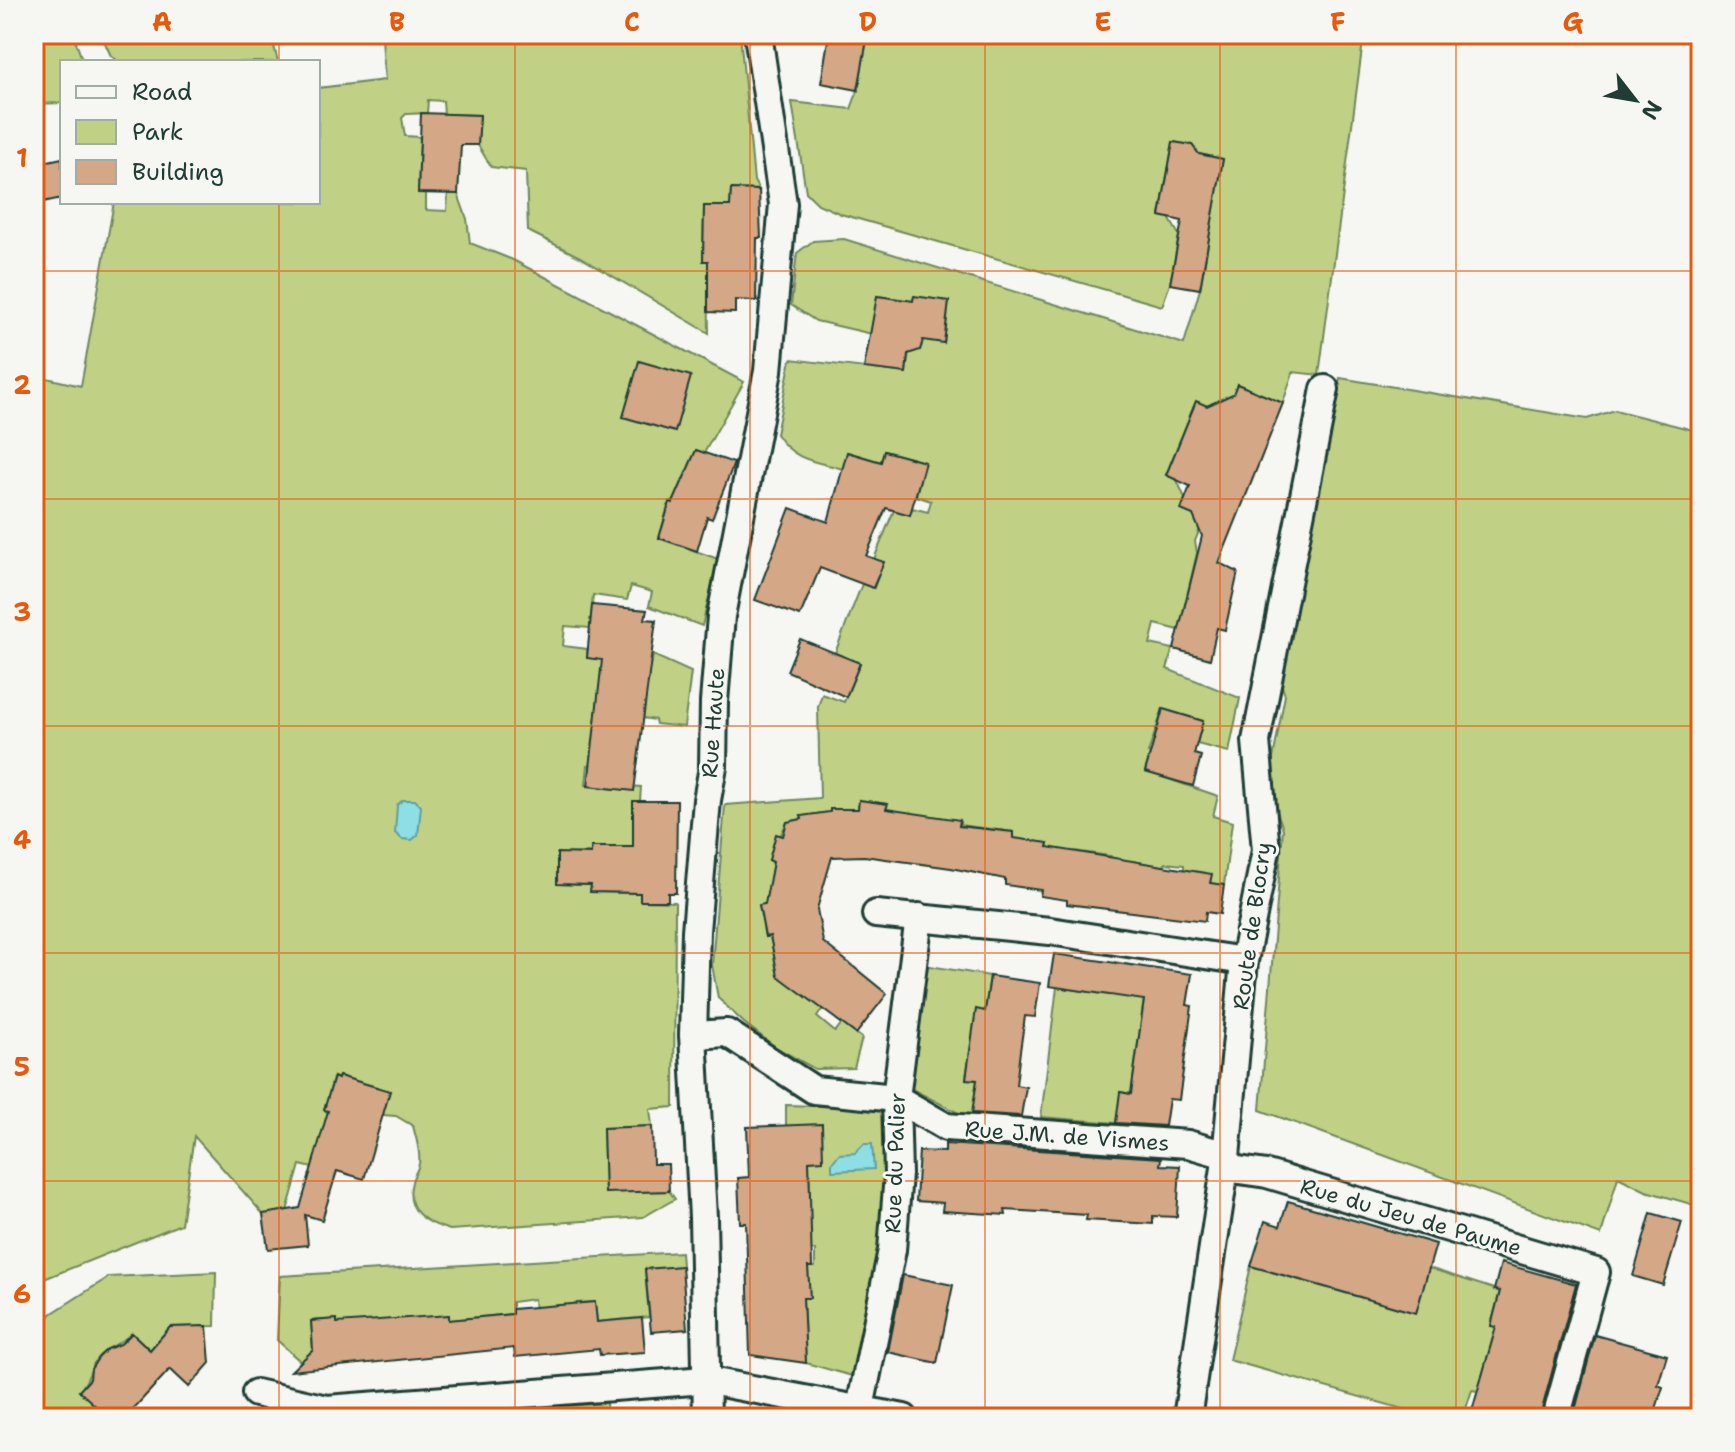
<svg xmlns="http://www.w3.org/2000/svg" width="1735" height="1452" font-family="'Shantell Sans',sans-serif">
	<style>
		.green { fill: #c0d186; stroke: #70875d; stroke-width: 2 }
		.water { fill: #8ddfe4; stroke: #619e9e; stroke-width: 2 }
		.building { fill: #d4a786; stroke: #1f3d34; stroke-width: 2 }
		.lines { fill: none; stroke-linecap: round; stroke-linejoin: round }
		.street-casing { stroke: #1f3d34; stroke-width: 32 }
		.street { stroke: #f6f6f2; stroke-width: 26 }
		.grid { fill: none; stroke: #e8590c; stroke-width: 2; stroke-opacity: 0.55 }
		.labels { text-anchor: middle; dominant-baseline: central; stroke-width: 6; stroke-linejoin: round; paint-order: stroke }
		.street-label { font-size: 22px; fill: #1f3d34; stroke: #f6f6f2 }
		.neatline { fill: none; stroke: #e8590c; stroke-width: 3 }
		.grid-label { font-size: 26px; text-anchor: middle; font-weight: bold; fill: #e8590c }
	</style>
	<rect width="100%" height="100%" fill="#f6f6f2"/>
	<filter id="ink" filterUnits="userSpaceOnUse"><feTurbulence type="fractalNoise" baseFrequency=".0125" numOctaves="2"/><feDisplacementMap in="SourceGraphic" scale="16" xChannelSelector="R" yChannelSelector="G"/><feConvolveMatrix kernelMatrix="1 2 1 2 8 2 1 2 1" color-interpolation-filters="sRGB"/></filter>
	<g filter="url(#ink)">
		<g class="green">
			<polygon points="34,34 73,34 83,62 62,62 62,103 34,104"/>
			<polygon points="101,34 271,34 278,62 120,62 111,56"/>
			<path d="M412,34H740L754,181L759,190L731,189L730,206H704L703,260L708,261L709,333L580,257L528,231L526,171L491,167L478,145L480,115L444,114L443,101L428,100L427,113L406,114L402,118L405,136L420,137L418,192L426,193V210L447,211L448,194H458L467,219L470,243L513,260L744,382L704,453L696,450L673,503L669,502L659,538L718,559L702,626L649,606L652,592L631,586L627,600L593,595L590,628L565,626L563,646L587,649V658L652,662L653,655L691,672L684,727L656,724L655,720L643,718L598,698L593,744L599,766L588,765L586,785L614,789L615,785L641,787L640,801L633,802V847H592L591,853L557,854V884L591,885V892L640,893L641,901L675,902L674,1107L650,1109L652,1126L603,1128L605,1192L669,1191L675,1199L643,1217L450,1230C426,1223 404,1211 412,1182C413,1176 418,1170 419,1164C421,1153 416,1137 413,1126L396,1116L383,1115L389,1091L339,1076L338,1079L333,1078L325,1110L328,1111L317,1169L300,1165L287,1211L263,1214L194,1136L181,1224L34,1283V375L81,386L114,202H318V88L385,80L382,38Z"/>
			<path d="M889,34H1364L1319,375L1293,372L1283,403L1237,384L1233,394L1207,406L1196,401L1166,475L1177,480L1185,498L1181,510L1204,519L1195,541L1197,553L1179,630L1155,624L1150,644L1173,649L1167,669L1240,698L1229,752L1197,744L1203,721L1163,709L1148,753L1150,754L1145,771L1218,796L1213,816L1232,822L1224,885L1210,883L1211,875L1184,871V865L1165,863L1163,869L1111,859V856L1075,851L1074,854L1047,851L1048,843L1013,838V832L959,825L886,809L887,804L859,800L858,809H830V812L802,816V819L787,822L769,860L773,862L766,903L760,906L765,937L770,936L778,975L823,1008L817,1017L835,1032L842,1023L862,1038L854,1068L815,1069L777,1048L743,1022L718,998L712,965L725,805L820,798L818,707L822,694L844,702L860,663L835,653L862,584L874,588L883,563L874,559L894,510L910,515L912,508L928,512L931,501L916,496L924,462L884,451L881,462L848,452L843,469C814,461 794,461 776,434L791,359L906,373L909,351L920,350L922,345L919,339L944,342L949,301L914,296L913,301L877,296L872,334L816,321L791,305L797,253L813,241L844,239L1184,344L1200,289L1223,159L1199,154L1192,145L1173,142L1160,216L1169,218L1179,235L1170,284L1162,306L841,214L818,204L806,192L792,102L851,109L858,90L867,39L888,42Z"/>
			<polygon points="1340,378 1587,419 1615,410 1701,432 1701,1207 1646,1191 1618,1177 1601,1235 1260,1110 1283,829 1268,785 1285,695 1280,681"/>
			<polygon points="1115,962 1142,967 1144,999 1131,1094 1121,1092 1116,1123 1041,1117 1057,987 1109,995"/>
			<polygon points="924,965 990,976 985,1011 976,1010 966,1078 977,1080 972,1116 968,1118 908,1087"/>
			<polygon points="786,1105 883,1108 885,1220 859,1378 806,1363 803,1298 809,1298 808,1267 815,1267 815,1250 808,1250 798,1209 810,1208 809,1161 786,1126"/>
			<polygon points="681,1252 682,1266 645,1270 649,1317 597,1322 595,1302 577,1303 577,1308 535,1312 534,1299 512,1302 512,1314 449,1320 448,1315 338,1329 337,1319 311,1321 313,1350 301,1362 277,1340 280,1276"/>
			<polygon points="1251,1266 1416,1313 1429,1268 1500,1291 1491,1325 1496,1327 1478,1391 1472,1390 1463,1418 1435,1418 1229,1360"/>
			<path d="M216,1272L215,1326L170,1327L150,1350L132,1333C122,1343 109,1346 99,1356C90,1367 89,1380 80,1391L109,1418H36L34,1345L51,1314L109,1277Z"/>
			<polygon points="606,1403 607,1418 557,1418 556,1407"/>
		</g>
		<g class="water">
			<polygon points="403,800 415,800 421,806 418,835 412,840 402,839 395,833 397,805"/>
			<polygon points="864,1144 872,1144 874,1169 832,1171 832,1163 839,1154 855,1153"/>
		</g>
		<g class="building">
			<polygon points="829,34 868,34 858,90 821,83"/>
			<polygon points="421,113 480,115 478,145 461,145 458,194 418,193"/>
			<polygon points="1173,142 1192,145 1199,154 1223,159 1200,289 1170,284 1182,221 1160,216"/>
			<polygon points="62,158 62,198 34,204 34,164"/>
			<polygon points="731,189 759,190 761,238 757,238 756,301 735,300 735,313 708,312 708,261 703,261 704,206 730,206"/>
			<polygon points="877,296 913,301 914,296 949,301 944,343 923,340 920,350 908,354 906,373 864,368"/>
			<polygon points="639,361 691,376 675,432 623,417"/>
			<polygon points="1237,384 1283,403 1219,563 1238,572 1225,630 1217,628 1210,659 1174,649 1202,536 1193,515 1181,510 1190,486 1166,475 1196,401 1207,406 1233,394"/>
			<polygon points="696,450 734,463 712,519 707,517 697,551 659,538 670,502 673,503"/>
			<polygon points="884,451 925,462 910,515 886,508 866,556 884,562 873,588 820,568 800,616 755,600 790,508 828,522 847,452 881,462"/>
			<polygon points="592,605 647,610 645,619 656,620 634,791 588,786 602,660 587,658"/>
			<polygon points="800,639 860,663 846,697 787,671"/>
			<polygon points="1163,709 1203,721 1194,754 1201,756 1193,786 1145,772"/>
			<polygon points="859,800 888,804 886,809 960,820 959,826 1013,832 1013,838 1048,843 1047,847 1212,874 1210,883 1224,885 1220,914 1206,912 1205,921 1067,904 1067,900 1040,896 1041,890 1005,885 1005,879 951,868 864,856 832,857 817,909 823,942 887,994 856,1034 778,976 770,936 765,937 759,905 765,904 773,862 769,860 776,834 783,836 787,822 802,819 801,816 830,812 830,809 858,809"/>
			<polygon points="633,801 677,801 676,893 668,893 668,901 640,901 640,893 590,892 591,885 557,884 557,853 591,854 591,847 633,847"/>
			<polygon points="1054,954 1192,974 1187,1005 1192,1006 1179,1100 1169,1099 1165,1126 1116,1123 1120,1092 1131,1094 1144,1000 1049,986"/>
			<polygon points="990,976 1040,983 1035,1017 1025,1016 1020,1051 1016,1085 1026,1087 1021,1116 972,1113 977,1080 966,1079 976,1009 985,1011"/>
			<polygon points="339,1076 390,1091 364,1179 337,1171 322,1220 305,1215 308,1245 268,1249 263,1214 300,1208 328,1111 324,1110 334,1077 338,1079"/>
			<polygon points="822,1124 823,1160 809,1161 812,1267 808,1267 810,1298 803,1298 806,1363 750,1355 746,1223 740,1223 738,1178 749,1177 747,1127"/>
			<polygon points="652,1126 653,1164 668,1164 669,1191 605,1193 603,1128"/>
			<polygon points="945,1144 1161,1158 1160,1165 1180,1166 1177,1217 1153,1216 1153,1224 1086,1220 1087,1215 1005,1210 1006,1215 942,1211 943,1203 916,1201 919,1151 945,1152"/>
			<polygon points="1288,1201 1436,1244 1416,1313 1251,1266 1265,1221 1280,1226"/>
			<polygon points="1651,1213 1682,1222 1663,1285 1633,1276"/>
			<polygon points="1501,1263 1576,1284 1541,1413 1529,1411 1526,1418 1470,1418 1496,1327 1491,1326 1500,1291 1494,1290"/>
			<polygon points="682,1266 687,1329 651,1332 645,1269"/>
			<polygon points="903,1275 953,1285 937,1363 888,1352"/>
			<polygon points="595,1302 597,1322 642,1318 645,1352 600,1355 599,1349 515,1357 514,1348 291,1371 313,1350 311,1321 337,1319 337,1323 449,1315 449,1320 512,1314 512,1309"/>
			<polygon points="207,1326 210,1363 189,1387 170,1369 125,1418 109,1418 79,1391 90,1379 91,1369 98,1358 107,1349 121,1344 132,1333 150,1350 170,1327"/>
			<polygon points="1595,1335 1667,1355 1658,1385 1663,1387 1653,1418 1573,1418"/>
		</g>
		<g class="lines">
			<g class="street-casing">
				<g id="street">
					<polyline points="876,914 1050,931 1244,961"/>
					<polyline points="693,1035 727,1033 814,1090 896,1098 946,1127 1188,1144 1226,1155"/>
					<polyline points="1225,1168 1267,1174 1596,1272 1556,1418"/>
					<polyline points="256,1393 327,1409 705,1380 904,1418"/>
					<polyline points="860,1408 892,1250 898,1174 896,1098 919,917"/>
					<polyline points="707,1418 703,1217 693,1035 696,931 707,800 713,767 714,702 721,616 768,371 783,204 758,34"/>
					<polyline points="1187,1418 1225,1168 1244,961 1266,850 1256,741 1325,389"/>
				</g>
			</g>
			<use href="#street" class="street"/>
		</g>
	</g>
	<path class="grid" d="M279,34V62M515,34V1418M750,34V1418M985,34V1418M1220,34V1418M1456,34V1418M279,202V1418M34,271H1701M34,499H1701M34,726H1701M34,953H1701M34,1181H1701"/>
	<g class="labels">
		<g class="street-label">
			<text transform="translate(713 723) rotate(-86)">Rue Haute</text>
			<text transform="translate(1252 926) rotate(-82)">Route de Blocry</text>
			<text transform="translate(1067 1136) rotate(4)">Rue J.M. de Vismes</text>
			<text transform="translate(895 1163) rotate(-88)">Rue du Palier</text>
			<text transform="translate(1411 1217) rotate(16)">Rue du Jeu de Paume</text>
		</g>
	</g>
	<rect width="1735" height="1452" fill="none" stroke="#f6f6f2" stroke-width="88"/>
	<rect x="60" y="60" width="260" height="144" fill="#f6f6f2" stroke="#a0aca6" stroke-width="2"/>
	<rect x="76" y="86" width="40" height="12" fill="#f6f6f2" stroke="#a0aca6" stroke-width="2"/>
	<text x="132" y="100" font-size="24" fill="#1f3d34">Road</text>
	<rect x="76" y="120" width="40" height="24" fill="#c0d186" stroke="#a0aca6" stroke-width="2"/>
	<text x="132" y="140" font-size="24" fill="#1f3d34">Park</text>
	<rect x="76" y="160" width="40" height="24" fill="#d4a786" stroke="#a0aca6" stroke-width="2"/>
	<text x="132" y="180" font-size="24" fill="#1f3d34">Building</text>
	<g transform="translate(1635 100) rotate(121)" stroke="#f6f6f2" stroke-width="6" paint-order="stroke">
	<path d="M0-6L14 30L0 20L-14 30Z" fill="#1f3d34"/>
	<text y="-12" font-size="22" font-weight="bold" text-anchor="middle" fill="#1f3d34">N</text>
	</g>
	<rect x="44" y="44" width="1647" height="1364" class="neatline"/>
	<g class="grid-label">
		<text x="162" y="31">A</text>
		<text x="397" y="31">B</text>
		<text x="632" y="31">C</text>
		<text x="868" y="31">D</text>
		<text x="1103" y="31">E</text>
		<text x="1338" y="31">F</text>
		<text x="1573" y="31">G</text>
		<text x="22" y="167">1</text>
		<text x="22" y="394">2</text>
		<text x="22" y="621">3</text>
		<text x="22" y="849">4</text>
		<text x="22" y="1076">5</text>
		<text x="22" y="1303">6</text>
	</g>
</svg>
